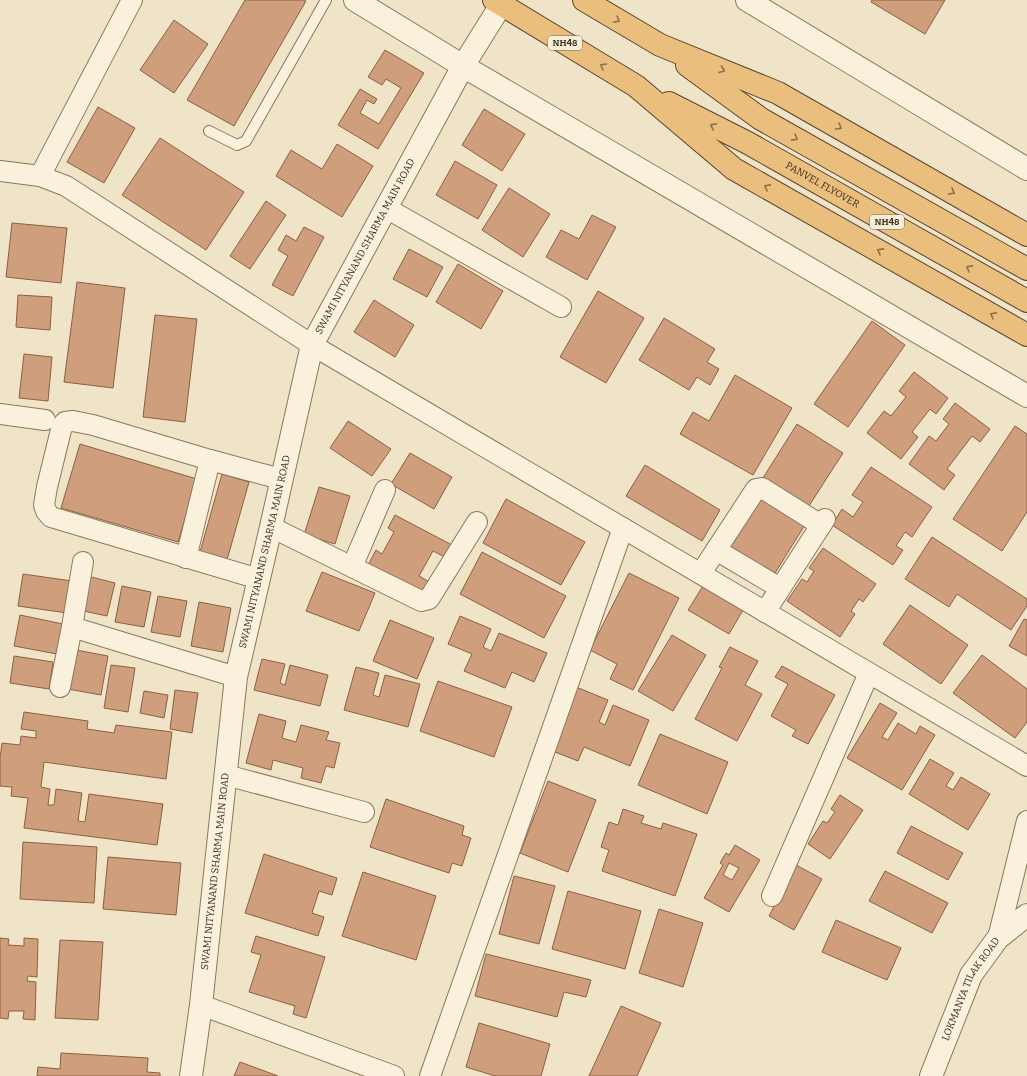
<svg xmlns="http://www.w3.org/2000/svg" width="1027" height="1076" font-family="Bitter,serif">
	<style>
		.building { fill: #cf9f7d; stroke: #8d5f41; fill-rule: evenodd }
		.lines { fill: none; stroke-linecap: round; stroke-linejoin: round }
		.service-casing { stroke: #8d765c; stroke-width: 12 }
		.minor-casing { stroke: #8d765c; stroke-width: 22 }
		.tertiary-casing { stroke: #8d765c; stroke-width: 24 }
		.trunk-casing { stroke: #5b4430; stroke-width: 24 }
		.service { stroke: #faf1dc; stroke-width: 10 }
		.minor { stroke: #faf1dc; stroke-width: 20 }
		.tertiary { stroke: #faf1dc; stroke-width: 22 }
		.trunk { stroke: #eabe7c; stroke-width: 22 }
		.oneway { stroke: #8b6f49 }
		.labels { text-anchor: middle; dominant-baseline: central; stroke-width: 3; stroke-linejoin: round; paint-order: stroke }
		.shield { fill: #f7eed8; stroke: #756857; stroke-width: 1 }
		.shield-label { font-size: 9px; font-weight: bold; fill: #3d2e20 }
		.street-label { font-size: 10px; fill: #3d2e20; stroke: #f7eed8 }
	</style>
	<rect width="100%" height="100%" fill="#f0e4c8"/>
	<g class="building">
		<polygon points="245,0 304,0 306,1 234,126 187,100"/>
		<polygon points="872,0 945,0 925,34 871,2"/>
		<polygon points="174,20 208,44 174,93 140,70"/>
		<polygon points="385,50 424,73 378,149 338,125 360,89 377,99 374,104 367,100 360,113 379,124 401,88 386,79 382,85 368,77"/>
		<polygon points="98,107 135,128 104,183 67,162"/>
		<polygon points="484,109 525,134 502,171 462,145"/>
		<polygon points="160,138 244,192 206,250 122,195"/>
		<polygon points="337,144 373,166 342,217 276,176 291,150 322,169"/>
		<polygon points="455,161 497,185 478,219 436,195"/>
		<polygon points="509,188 550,214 523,257 482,230"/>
		<polygon points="266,201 286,215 250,269 230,256"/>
		<polygon points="592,215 616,227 587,280 546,257 561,230 579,239"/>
		<polygon points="12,223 67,228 61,283 6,277"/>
		<polygon points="304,227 324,237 293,296 272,285 288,256 278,250 286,235 296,241"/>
		<polygon points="409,249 443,267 427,297 393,279"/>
		<polygon points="458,264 503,291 481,329 436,302"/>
		<polygon points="77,282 125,288 113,388 64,382"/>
		<polygon points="598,291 644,318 606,383 560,357"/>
		<polygon points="18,295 52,297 50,330 16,327"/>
		<polygon points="374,300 414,325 395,357 354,332"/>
		<polygon points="155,315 197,319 185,422 143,417"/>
		<polygon points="664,318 715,349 707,362 719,369 710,385 697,377 689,390 639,360"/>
		<polygon points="872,321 905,345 848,427 814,404"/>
		<polygon points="24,354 52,357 48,401 19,398"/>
		<polygon points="914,372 948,398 936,414 930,409 912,432 918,437 901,459 867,433 884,411 891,416 906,397 899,391"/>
		<polygon points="735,375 792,408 753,475 680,434 693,412 709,421"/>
		<polygon points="955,403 990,429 980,442 972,436 947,469 955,475 944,490 909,464 929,436 936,441 949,424 943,419"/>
		<polygon points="348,421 391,449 372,476 330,448"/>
		<polygon points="797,424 843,453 807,509 761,481"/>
		<polygon points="1015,426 1027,434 1027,512 1002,551 953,519"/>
		<polygon points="80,444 197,479 178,542 61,508"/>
		<polygon points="410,453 452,477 434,509 391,484"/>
		<polygon points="645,465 720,510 702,541 626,496"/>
		<polygon points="871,467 932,507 912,537 905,532 896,546 903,550 893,565 832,525 842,509 853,517 863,502 852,495"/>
		<polygon points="222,474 249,482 227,560 200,552"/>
		<polygon points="319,487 350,496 335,544 304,535"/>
		<polygon points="760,491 808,520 772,578 724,548"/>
		<polygon points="506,499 585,542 561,585 483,543"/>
		<polygon points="395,515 452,545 445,557 433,551 419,576 431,583 424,595 368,565 376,550 382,554 394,532 388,528"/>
		<polygon points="932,537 1027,599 1027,606 1011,630 957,594 949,607 905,579"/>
		<polygon points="823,548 876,584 863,602 859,599 851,611 855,614 840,637 787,601 802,579 807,582 814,571 809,568"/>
		<polygon points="482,552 566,596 544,638 460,594"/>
		<polygon points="322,572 375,593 359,631 306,611"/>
		<polygon points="629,573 679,598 633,690 610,679 617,664 590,650"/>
		<polygon points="23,574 72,581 67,613 18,606"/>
		<polygon points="87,576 115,583 107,616 79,610"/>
		<polygon points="122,586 151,592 144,627 115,622"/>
		<polygon points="703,586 743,610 729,634 688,610"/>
		<polygon points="158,596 187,601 180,637 151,632"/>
		<polygon points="199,602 231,608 223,652 191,646"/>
		<polygon points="910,605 968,645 941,684 883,644"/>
		<polygon points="20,615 63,624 57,654 14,646"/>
		<polygon points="460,616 491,629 483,647 491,651 499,633 547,653 534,682 512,672 505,688 464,671 472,654 448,644"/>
		<polygon points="1024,619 1027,620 1027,656 1009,646"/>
		<polygon points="390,620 434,638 417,679 373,661"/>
		<polygon points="672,635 706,655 673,711 638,691"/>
		<polygon points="730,647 758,661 745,685 762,694 737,741 695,719 722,668 719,667"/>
		<polygon points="76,650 108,656 101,695 68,689"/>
		<polygon points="982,655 1027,689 1027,722 1015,738 953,693"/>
		<polygon points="14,656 53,662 49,689 10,683"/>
		<polygon points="262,659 285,664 280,683 285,685 290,665 328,675 320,706 254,690"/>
		<polygon points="111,665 135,668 128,712 104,708"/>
		<polygon points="782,666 835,695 808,744 792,736 796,730 771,716 788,684 775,677"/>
		<polygon points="356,667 379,673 373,695 379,697 385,675 420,684 408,727 344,710"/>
		<polygon points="438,681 512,707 494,757 420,731"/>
		<polygon points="576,687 608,700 599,722 605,725 613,705 649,720 630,766 584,747 578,761 550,750"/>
		<polygon points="175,690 198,693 192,733 170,729"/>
		<polygon points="144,691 168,695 164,718 140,713"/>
		<polygon points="880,703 897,713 882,737 888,740 898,723 916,734 920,726 935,735 902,790 847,758"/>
		<polygon points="24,712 88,721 87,729 114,733 116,725 172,732 166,779 44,762 41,787 50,789 48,805 54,805 56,789 82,793 78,821 85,822 89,794 163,804 157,845 24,828 28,798 11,796 12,787 0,786 0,758 2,743 20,745 21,736 36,738 36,731 21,729"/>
		<polygon points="259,714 286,721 282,738 296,742 301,725 329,732 326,740 340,743 334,768 326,766 321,783 301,778 303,768 273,760 271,770 246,763"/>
		<polygon points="660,734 728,762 707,814 638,785"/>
		<polygon points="930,759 954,773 946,786 953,790 961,777 990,794 968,830 909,794"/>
		<polygon points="548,781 596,800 568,872 520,853"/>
		<polygon points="840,795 863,810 830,859 808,844 823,821 827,823 835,812 831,809"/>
		<polygon points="386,799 464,826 462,835 471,838 462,866 452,863 449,873 370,847"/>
		<polygon points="623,809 644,816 641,823 661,829 663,823 697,834 675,896 602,871 609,850 601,847 609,822 618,825"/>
		<polygon points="911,826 963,853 948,880 897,853"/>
		<polygon points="23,842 97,847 94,903 20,899"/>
		<path d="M735,845L760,860L729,912L704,898L723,865L720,863L726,853L729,855ZM729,863L739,868L732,880L723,875Z"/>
		<polygon points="264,854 337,878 332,895 319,891 312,913 324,917 318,936 245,913"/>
		<polygon points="108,857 181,863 176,915 103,909"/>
		<polygon points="796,865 822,879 794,930 769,916"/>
		<polygon points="885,871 948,903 932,933 869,901"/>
		<polygon points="363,872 436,896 416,960 342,936"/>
		<polygon points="514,876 555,886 539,944 499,934"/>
		<polygon points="568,891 641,911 625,969 552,949"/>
		<polygon points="659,909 703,923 683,987 639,973"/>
		<polygon points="836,920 901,948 887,980 822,952"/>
		<polygon points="256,936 325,957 306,1018 293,1014 295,1006 249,992 261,955 251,952"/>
		<polygon points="0,938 9,939 8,945 24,946 24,938 38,939 37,977 28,976 27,981 36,982 35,1020 23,1019 24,1011 9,1011 8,1019 0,1018"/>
		<polygon points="60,940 103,942 98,1020 55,1018"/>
		<polygon points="486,954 591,980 586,997 564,992 557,1017 475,996"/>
		<polygon points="621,1006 661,1023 637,1076 589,1076"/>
		<polygon points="479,1023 550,1044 541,1076 495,1076 466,1067"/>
		<polygon points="61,1053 148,1058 147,1072 160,1073 160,1076 37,1076 38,1067 60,1069"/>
		<polygon points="240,1062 278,1076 234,1076"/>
	</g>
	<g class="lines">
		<g class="service-casing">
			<polyline id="service" points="209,131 237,145 246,141 326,0"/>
		</g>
		<g class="minor-casing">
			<g id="minor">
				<polyline points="0,171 40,176 66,186 312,345 1027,766"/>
				<polyline points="40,176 132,0"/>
				<polyline points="386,208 561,307"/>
				<polyline points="0,414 45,420"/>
				<polyline points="271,527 421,601 429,599 477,522"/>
				<polyline points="716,550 780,588"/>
				<polyline points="186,558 210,460"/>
				<polyline points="352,567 385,490"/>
				<polyline points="701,573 756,489 762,488 821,525"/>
				<polyline points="259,579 51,517 46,511 44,505 47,487 62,426 65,422 73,421 93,425 210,460 281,479"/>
				<polyline points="765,612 825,519"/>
				<polyline points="72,627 236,677"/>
				<polyline points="60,687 72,627 83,562"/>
				<polyline points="226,775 364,812"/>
				<polyline points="772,896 869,673"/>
				<polyline points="998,938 1027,821"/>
				<polyline points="201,1005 394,1076"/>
				<polyline points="430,1076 623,528"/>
			</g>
		</g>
		<g class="tertiary-casing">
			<g id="tertiary">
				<polyline points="355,0 463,66 1027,396"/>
				<polyline points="747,0 1027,169"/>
				<path id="s1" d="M191,1076L201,1005L236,677L271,527L312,345L463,66L504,0"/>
				<path id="s2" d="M931,1076L971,975L998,938L1027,915"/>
			</g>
		</g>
		<g class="trunk-casing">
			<g id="trunk">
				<polyline points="494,0 636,86 734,169 1027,335"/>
				<polyline points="584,0 660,45 778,93 1027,235"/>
				<polyline points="687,65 761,119 1027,269"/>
				<path id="s3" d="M669,103L748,143L1027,301"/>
			</g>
		</g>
		<use href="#service" class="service"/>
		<use href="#minor" class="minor"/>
		<use href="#tertiary" class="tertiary"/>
		<use href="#trunk" class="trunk"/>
	</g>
	<defs><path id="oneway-chevron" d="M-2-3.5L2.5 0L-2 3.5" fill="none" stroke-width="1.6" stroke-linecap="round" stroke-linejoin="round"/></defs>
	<g class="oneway">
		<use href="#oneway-chevron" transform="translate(617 20) rotate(31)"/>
		<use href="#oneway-chevron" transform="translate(603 66) rotate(-149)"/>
		<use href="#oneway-chevron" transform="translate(722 70) rotate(22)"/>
		<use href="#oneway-chevron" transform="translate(713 126) rotate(-153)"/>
		<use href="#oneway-chevron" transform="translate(839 127) rotate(30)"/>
		<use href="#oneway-chevron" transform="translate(795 138) rotate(29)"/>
		<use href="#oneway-chevron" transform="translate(767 187) rotate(-151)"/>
		<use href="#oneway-chevron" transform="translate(952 192) rotate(30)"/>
		<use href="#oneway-chevron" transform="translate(880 251) rotate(-151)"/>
		<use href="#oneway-chevron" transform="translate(969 268) rotate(-151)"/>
		<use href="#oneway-chevron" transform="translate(993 315) rotate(-151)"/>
	</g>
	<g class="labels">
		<g class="shield">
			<rect x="548" y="36" width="34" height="14" rx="3"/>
			<rect x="870" y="215" width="34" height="14" rx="3"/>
		</g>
		<g class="shield-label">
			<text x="565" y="43">NH48</text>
			<text x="887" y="222">NH48</text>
		</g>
		<g class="street-label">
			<text stroke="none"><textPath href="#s3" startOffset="174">PANVEL FLYOVER</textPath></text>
			<text stroke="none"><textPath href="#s1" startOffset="854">SWAMI NITYANAND SHARMA MAIN ROAD</textPath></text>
			<text stroke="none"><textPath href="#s1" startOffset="530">SWAMI NITYANAND SHARMA MAIN ROAD</textPath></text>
			<text stroke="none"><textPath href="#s1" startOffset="206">SWAMI NITYANAND SHARMA MAIN ROAD</textPath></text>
			<text stroke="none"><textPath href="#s2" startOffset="96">LOKMANYA TILAK ROAD</textPath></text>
		</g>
	</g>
</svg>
